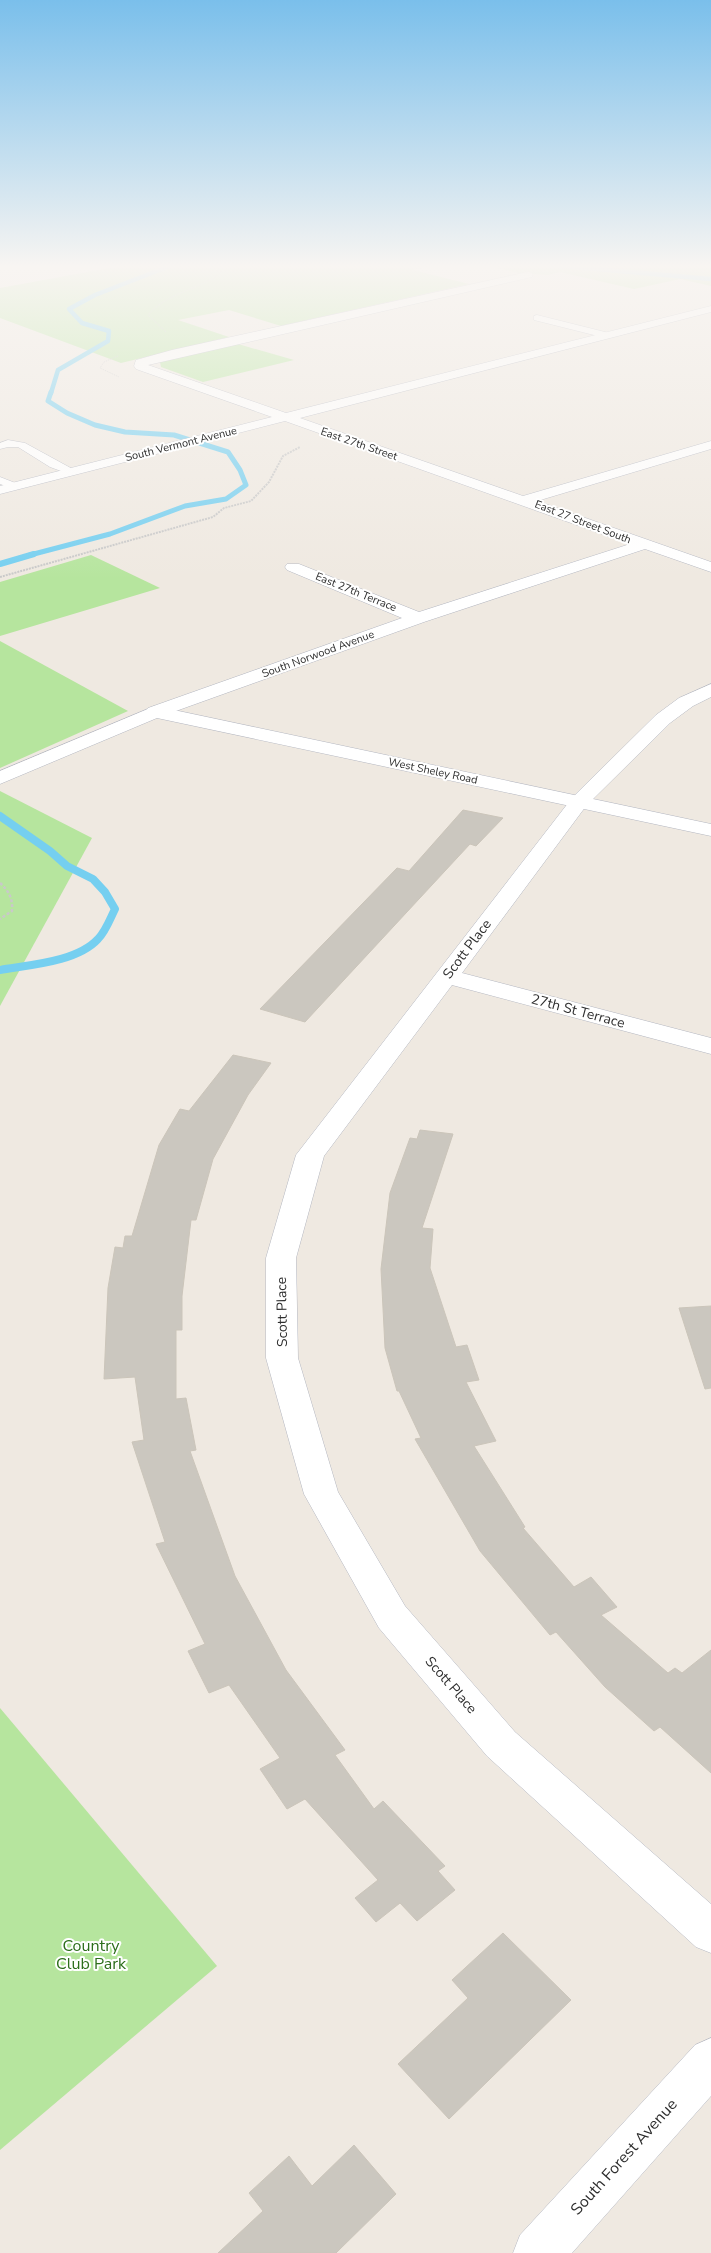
<svg xmlns="http://www.w3.org/2000/svg" width="711" height="2253" font-family="'Nunito Sans',sans-serif">
	<style>
		.green { fill: #b6e59e }
		.lines { fill: none; stroke-linecap: round; stroke-linejoin: round }
		.stream-far3 { stroke: #75cff0; stroke-width: 4.5 }
		.stream-far2 { stroke: #75cff0; stroke-width: 5 }
		.stream-far1 { stroke: #75cff0; stroke-width: 6 }
		.stream { stroke: #75cff0; stroke-width: 8 }
		.building { fill: #cbc7bf; stroke: #cbc5ba }
		.service-casing { stroke: #b4b7c1; stroke-width: 1 }
		.minor-casing { stroke: #b4b7c1; stroke-width: 1 }
		.tertiary-casing { stroke: #b4b7c1; stroke-width: 1 }
		.path-far2 { stroke: #c9c9c9; stroke-width: 1; stroke-dasharray: 1 1; stroke-linecap: butt }
		.path-far1 { stroke: #c9c9c9; stroke-width: 2; stroke-dasharray: 2 1; stroke-linecap: butt }
		.path { stroke: #c9c9c9; stroke-width: 2.5; stroke-dasharray: 3 2; stroke-linecap: butt }
		.service { fill: #fff; fill-rule: evenodd }
		.minor { fill: #fff; fill-rule: evenodd }
		.tertiary { fill: #fff; fill-rule: evenodd }
		.labels { text-anchor: middle; dominant-baseline: central; stroke-width: 4; stroke-linejoin: round; paint-order: stroke }
		.far-street-label { font-size: 11px; fill: #2e2e2e; stroke: #fff }
		.street-label { font-size: 14px; fill: #2e2e2e; stroke: #fff }
		.near-park-label { font-size: 16px; fill: #2c6e1b; stroke: #fff }
		.near-street-label { font-size: 16px; fill: #2e2e2e; stroke: #fff }
	</style>
	<rect width="100%" height="100%" fill="#efe9e1"/>
	<g class="green">
		<polygon points="131,264 441,264 413,270 469,284 281,326 229,310 178,320 229,337 121,363 0,318 0,288"/>
		<polygon points="480,264 711,264 711,286 680,279 634,289 560,272 548,275 519,273"/>
		<polygon points="238,344 294,360 203,382 161,367 160,362"/>
		<polygon points="91,555 160,588 0,636 0,582"/>
		<polygon points="0,641 128,711 0,768"/>
		<polygon points="0,791 92,838 0,1006"/>
		<polygon points="0,1708 217,1966 0,2150"/>
	</g>
	<g class="lines">
		<g class="stream-far3">
			<polyline points="539,264 711,279"/>
			<polyline points="51,393 58,370 108,341 109,331 82,323 69,309 95,295 175,264"/>
		</g>
		<polyline class="stream-far2" points="30,555 110,534 185,506 226,499 246,485 240,470 228,452 174,435 125,432 95,425 67,413 48,401 51,392"/>
		<polyline class="stream-far1" points="0,564 34,554"/>
		<path class="stream" d="M0,816L50,851L67,866L93,879L105,892L115,909C110,919 106,931 98,939C77,962 29,965 0,970"/>
	</g>
	<g class="building">
		<polygon points="463,810 503,818 476,846 470,844 305,1022 260,1009 397,868 409,871"/>
		<polygon points="233,1055 271,1063 248,1095 213,1159 196,1220 191,1220 182,1296 182,1330 176,1330 176,1399 186,1398 196,1450 190,1451 235,1576 286,1670 345,1750 335,1755 374,1809 383,1801 445,1866 438,1871 455,1890 417,1921 400,1903 376,1922 355,1898 378,1880 305,1799 287,1809 260,1769 280,1758 229,1685 209,1693 188,1651 205,1644 156,1544 165,1542 132,1442 144,1440 135,1377 104,1379 108,1288 115,1247 123,1248 125,1236 132,1236 159,1145 180,1109 189,1111"/>
		<polygon points="420,1130 453,1134 422,1228 433,1229 430,1268 456,1347 467,1345 479,1380 466,1382 496,1441 474,1446 525,1527 523,1528 574,1587 591,1577 617,1607 601,1615 668,1673 675,1668 682,1673 711,1650 711,1773 660,1727 654,1731 605,1687 556,1632 550,1635 480,1551 415,1439 421,1438 399,1391 397,1391 385,1348 381,1269 390,1193 410,1138 417,1139"/>
		<polygon points="711,1306 711,1388 705,1389 679,1308"/>
		<polygon points="503,1933 571,2000 449,2119 398,2064 468,1998 452,1980"/>
		<polygon points="354,2145 396,2194 336,2253 218,2253 263,2211 249,2193 289,2156 312,2186"/>
	</g>
	<g class="lines">
		<g class="service-casing">
			<g id="service">
				<polygon points="537,315 609,333 610,335 606,338 534,320 534,316"/>
				<polygon points="8,440 25,443 78,472 72,475 50,467 18,447 8,447 0,449 0,443"/>
				<polygon points="0,477 18,484 20,486 14,489 0,484"/>
			</g>
		</g>
		<g class="minor-casing">
			<g id="minor">
				<polygon points="528,272 532,273 532,277 148,365 286,413 711,306 711,312 300,418 523,496 711,441 711,449 537,501 711,562 711,572 645,549 424,622 162,716 155,718 148,716 145,712 148,708 402,618 287,570 285,567 287,564 299,564 419,612 630,544 285,421 0,494 0,486 272,417 136,369 134,366 136,360 172,350"/>
				<polygon points="711,684 711,697 693,706 670,723 586,806 462,973 711,1038 711,1054 452,985 324,1156 296,1258 298,1358 338,1492 405,1606 515,1732 711,1904 711,1953 696,1947 487,1756 379,1628 304,1494 266,1358 266,1258 296,1155 572,798 656,715 679,698"/>
				<polygon points="711,2038 711,2096 572,2253 513,2253 520,2235 695,2045"/>
			</g>
		</g>
		<g class="tertiary-casing">
			<polygon id="tertiary" points="155,706 711,824 711,836 157,718 0,784 0,771"/>
		</g>
		<g class="path-far2">
			<path d="M166,332L148,315C168,292 199,290 222,272L203,264"/>
			<polyline points="118,356 104,362 100,368 119,377"/>
		</g>
		<polyline class="path-far1" points="0,577 213,517 224,508 251,501 269,482 283,456 300,447"/>
		<path class="path" d="M0,883C9,891 13,899 12,911L0,919"/>
		<use href="#service" class="service"/>
		<use href="#minor" class="minor"/>
		<use href="#tertiary" class="tertiary"/>
	</g>
	<linearGradient id="sky" x2="0" y2="1"><stop stop-color="#7abfeb"/><stop offset="0.46" stop-color="#f8f5f2"/><stop offset="1" stop-color="#f8f5f2" stop-opacity="0"/></linearGradient>
	<rect width="711" height="579" fill="url(#sky)"/>
	<g class="labels">
		<g class="far-street-label">
			<text transform="translate(181 444) rotate(-14)">South Vermont Avenue</text>
			<text transform="translate(359 444) rotate(19)">East 27th Street</text>
			<text transform="translate(583 522) rotate(21)">East 27 Street South</text>
			<text transform="translate(356 592) rotate(22)">East 27th Terrace</text>
			<text transform="translate(318 654) rotate(-20)">South Norwood Avenue</text>
			<text transform="translate(433 771) rotate(12)">West Sheley Road</text>
		</g>
		<g class="street-label">
			<text transform="translate(467 949) rotate(-53)">Scott Place</text>
			<text transform="translate(578 1011) rotate(15)">27th St Terrace</text>
			<text transform="translate(282 1312) rotate(-91)">Scott Place</text>
			<text transform="translate(451 1685) rotate(49)">Scott Place</text>
		</g>
		<g class="near-park-label">
			<text x="91" y="1946">Country<tspan x="91" dy="18">Club Park</tspan></text>
		</g>
		<g class="near-street-label">
			<text transform="translate(624 2157) rotate(-48)">South Forest Avenue</text>
		</g>
	</g>
</svg>
